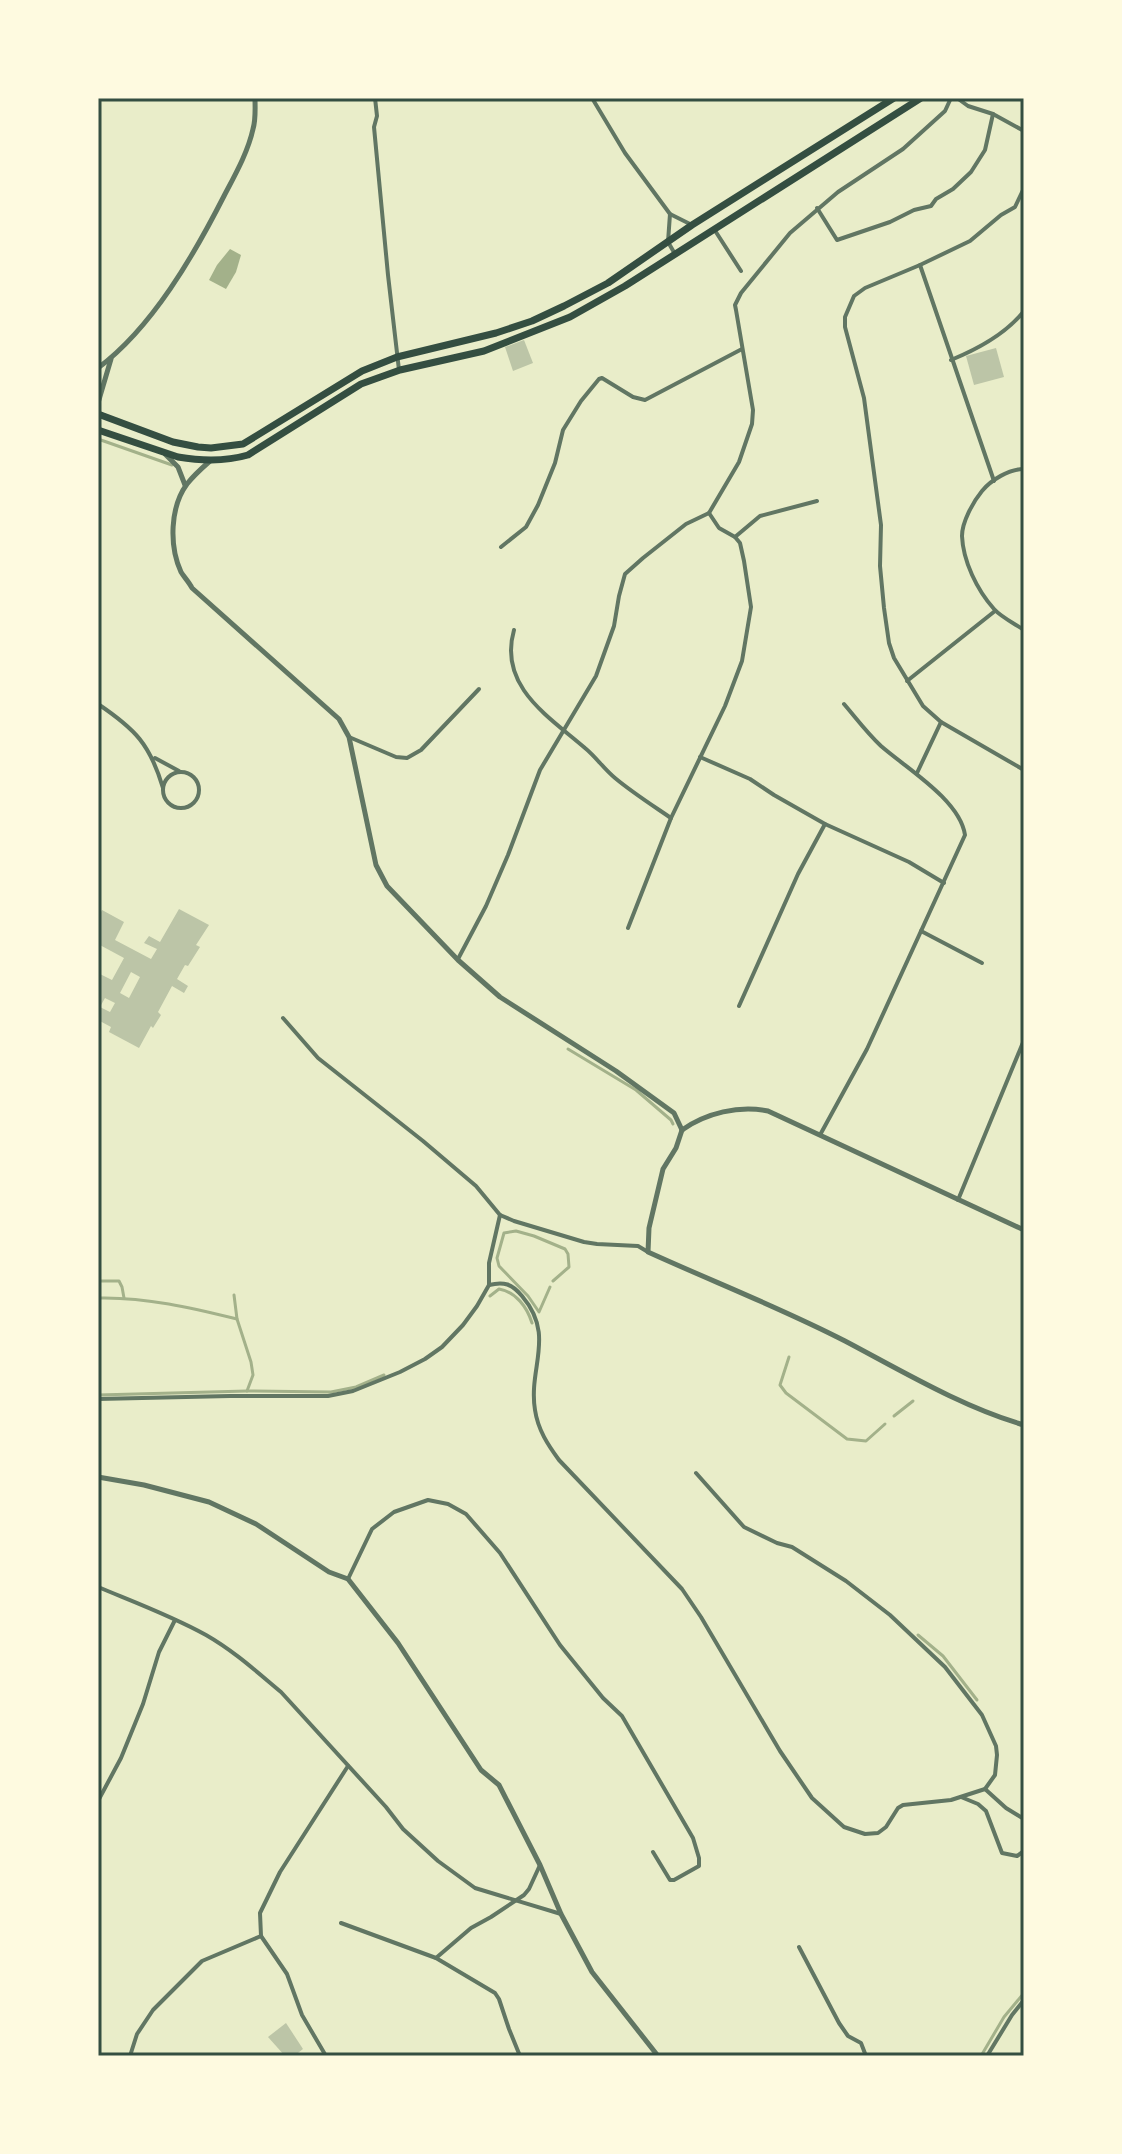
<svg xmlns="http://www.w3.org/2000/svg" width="1122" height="2154" font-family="Georgia,serif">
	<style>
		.water { fill: #a3b18a }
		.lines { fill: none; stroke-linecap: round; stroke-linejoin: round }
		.stream { stroke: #a3b18a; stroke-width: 3 }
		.building { fill: #bcc5a7; fill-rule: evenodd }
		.minor { stroke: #617663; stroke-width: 4 }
		.tertiary { stroke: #617663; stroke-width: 5 }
		.trunk { stroke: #344e41; stroke-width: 7 }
		.neatline { fill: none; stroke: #344e41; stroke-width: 3 }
	</style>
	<rect width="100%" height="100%" fill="#e9edc9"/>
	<polygon class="water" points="230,249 241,255 236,272 226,289 209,280 217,265"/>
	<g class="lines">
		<g class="stream">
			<polyline points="98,439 172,465"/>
			<polyline points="568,1049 636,1090 671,1120 673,1124"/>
			<polyline points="98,1281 119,1281 122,1287 124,1298"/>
			<polyline points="550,1287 539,1312 528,1296 499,1266 497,1258 504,1233 516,1231 534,1236 565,1249 568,1254 569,1267 553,1281"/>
			<polyline points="234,1295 237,1319 251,1362 253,1375 247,1391"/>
			<path d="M490,1296L499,1289C516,1292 527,1307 532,1323"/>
			<path d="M99,1298C146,1297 192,1308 237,1319"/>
			<polyline points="789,1357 780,1385 786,1393 847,1439 866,1441 885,1424"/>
			<polyline points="98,1395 247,1391 331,1392 356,1387 384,1375"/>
			<polyline points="894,1416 913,1401"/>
			<polyline points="918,1635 943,1656 977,1700"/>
			<polyline points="981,2056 1004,2017 1024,1993"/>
		</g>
	</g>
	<g class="building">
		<polygon points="524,340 533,363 513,371 505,347"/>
		<polygon points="996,348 1004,377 974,385 966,356"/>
		<path d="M179,909L209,925L196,945L200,947L188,966L185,965L177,979L188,986L184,993L172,986L158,1012L161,1015L153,1028L151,1026L139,1048L109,1032L111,1027L98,1020V973L112,980L124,958L98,944V918L102,910L124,922L115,940L151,959L157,949L144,943L149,936L160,942ZM131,972L140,977L129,998L120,993ZM105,998L115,1003L110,1012L100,1007Z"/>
		<polygon points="286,2023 303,2049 294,2056 285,2056 268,2037"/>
	</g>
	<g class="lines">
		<g class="minor">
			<polyline points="375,98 377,116 374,127 388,275 399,370"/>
			<polyline points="592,98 625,153 670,214 692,225"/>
			<polyline points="957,98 968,106 993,114 1024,131"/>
			<polyline points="1024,188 1015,207 1001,215 970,241 920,265 865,288 854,296 845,317 845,327 864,398 881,525 880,566 884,608 889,643 894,658 923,706 941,722 1024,770"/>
			<polyline points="817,208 837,240 890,222 914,210 931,206 936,199 953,189 971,172 985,150 993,114"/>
			<polyline points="670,214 668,242 675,254"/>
			<polyline points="714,229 741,271"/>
			<polyline points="920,265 994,481"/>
			<path d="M951,360C978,349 1006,334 1024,311"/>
			<path d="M1024,469C1009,469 991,480 982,491C973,502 962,522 962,536C963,561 977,590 994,609C1001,617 1015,624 1024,630"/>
			<polyline points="735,537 760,516 817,501"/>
			<polyline points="501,547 526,527 538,505 555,463 563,430 581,401 599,379 602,378 633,397 645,400 742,349"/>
			<path d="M514,630C498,686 548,716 585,748C596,757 604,769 615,778C633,793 652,805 671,818"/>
			<polyline points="907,681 995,611"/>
			<path d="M98,704C135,729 150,744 163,788"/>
			<polyline points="349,737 396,757 407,758 421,750 479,689"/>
			<polyline points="700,757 750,779 774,795 825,824 909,862 944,883"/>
			<polyline points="155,758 179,771"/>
			<circle cx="181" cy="790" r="18"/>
			<polyline points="917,773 941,722"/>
			<polyline points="628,928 671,818 725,706 742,661 751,607 744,561 740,543 735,537 719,528 709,513"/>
			<polyline points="921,931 982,963"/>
			<polyline points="458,959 486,906 508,855 540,770 596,676 614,626 619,596 625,574 643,558 686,524 709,513 739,462 752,424 753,410 736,310 735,305 741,293 790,233 838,192 903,149 945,111 951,98"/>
			<polyline points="739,1006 798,874 825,824"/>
			<polyline points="283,1018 318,1058 423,1141 476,1186 500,1215 514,1221 584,1242 597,1244 638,1246 648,1252"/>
			<path d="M820,1135L867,1049L965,835C960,800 906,768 881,746C867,733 856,718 844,704"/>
			<polyline points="958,1200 1024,1040"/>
			<path d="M489,1285C504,1281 512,1284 522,1296C556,1336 528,1367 535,1410C538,1430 548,1445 559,1460L682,1589L701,1617L780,1751L812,1798L844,1827L865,1834L878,1833L886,1827L898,1808L903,1805L951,1800L985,1789L995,1775L997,1755L996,1746L982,1715L945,1667L890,1615L846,1581L792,1547L777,1543L744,1527L696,1473"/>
			<polyline points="98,1399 230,1396 328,1396 353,1391 400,1372 425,1359 442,1347 463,1325 477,1306 489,1285 489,1263 500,1215"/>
			<polyline points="348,1579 372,1529 394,1512 428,1500 448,1504 466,1514 500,1553 560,1645 603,1698 622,1716 693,1838 699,1858 699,1866 674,1880 670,1880 653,1852"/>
			<path d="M98,1587C134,1602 172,1616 206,1635C234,1651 257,1672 281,1692L386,1807L403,1829L438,1861L475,1888L561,1914"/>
			<polyline points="985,1789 1006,1808 1024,1819"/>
			<polyline points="961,1797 978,1804 986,1811 1002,1853 1017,1856 1024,1851"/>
			<polyline points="98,1801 121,1758 143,1704 159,1652 175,1620"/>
			<polyline points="341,1923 436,1958 495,1993 499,1999 509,2029 520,2056"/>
			<polyline points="799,1947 839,2023 848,2036 861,2043 866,2056"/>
			<polyline points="436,1958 471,1928 491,1917 524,1895 529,1889 540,1865"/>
			<polyline points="130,2056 137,2034 153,2010 202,1961 261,1936"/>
			<polyline points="326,2056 302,2015 287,1974 261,1936 260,1913 280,1872 348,1766"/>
			<polyline points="987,2056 1012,2015 1024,2000"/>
		</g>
		<g class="tertiary">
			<path d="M98,368C152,328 194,255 224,196C235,175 248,152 253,129C256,119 255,108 255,98"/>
			<polyline points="98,403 111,359"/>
			<polyline points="165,454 178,467 185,485"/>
			<path d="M210,461C202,468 194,475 187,484C170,507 169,546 181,572C184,577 189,582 192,588L339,719L349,737L376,865L387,886L458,960L500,997L616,1071L674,1113L682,1130"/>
			<path d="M682,1130L676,1148L663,1169L649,1228L648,1252C714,1282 781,1308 845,1341C902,1371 962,1407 1024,1425"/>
			<path d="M682,1130C706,1113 739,1105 768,1111L1024,1230"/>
			<polyline points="98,1477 144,1485 209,1502 256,1524 329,1572 348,1579 398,1643 481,1770 499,1785 540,1865 561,1914 592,1972 658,2056"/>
		</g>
		<g class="trunk">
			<polyline points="98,414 173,442 198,447 211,448 243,444 362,371 397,357 496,333 532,321 564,306 608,283 692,225 894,98"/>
			<path d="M98,430L178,457C202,461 224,462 248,455L361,384L400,370L484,351L570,317L625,286L921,98"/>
		</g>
	</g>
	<rect width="1122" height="2154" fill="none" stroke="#fefae0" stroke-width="200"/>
	<rect x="100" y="100" width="922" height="1954" class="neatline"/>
</svg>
